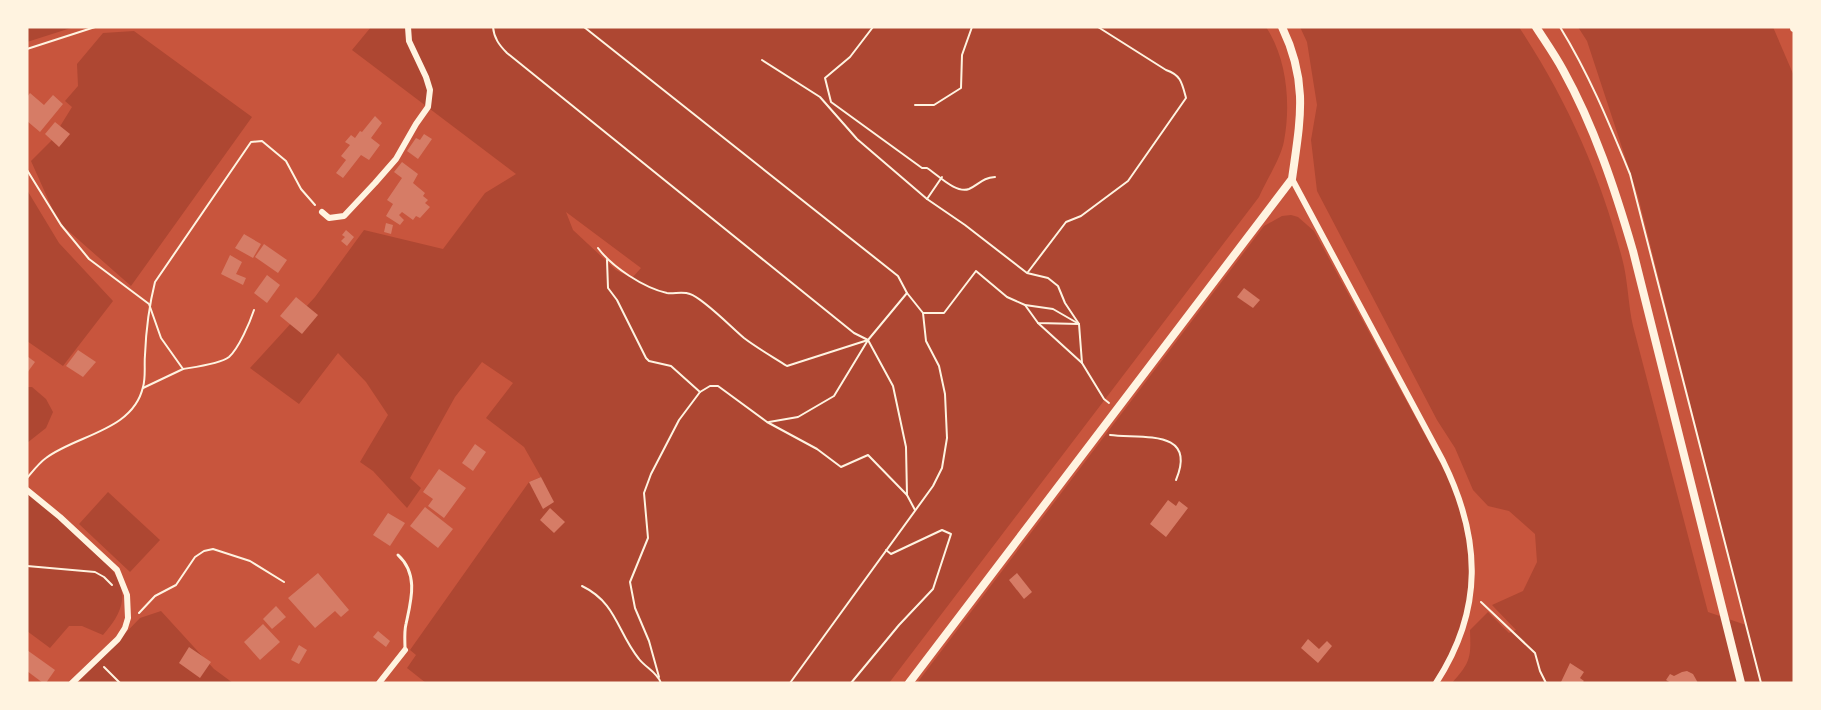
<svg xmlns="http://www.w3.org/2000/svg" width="1821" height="710" font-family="'Open Sans',sans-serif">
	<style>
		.green { fill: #ae4732; fill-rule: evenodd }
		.building { fill: #d67c66 }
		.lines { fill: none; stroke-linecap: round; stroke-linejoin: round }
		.path { stroke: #fff3e0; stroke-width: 2 }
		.service { stroke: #fff3e0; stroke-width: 3 }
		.minor { stroke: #fff3e0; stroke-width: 6 }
		.tertiary { stroke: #fff3e0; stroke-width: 8 }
		.secondary { stroke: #fff3e0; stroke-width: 8 }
	</style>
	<rect width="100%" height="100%" fill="#c8553d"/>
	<g class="green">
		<polygon points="27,27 74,27 27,42"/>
		<path d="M371,27H1266C1287,59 1291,104 1284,141C1281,158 1266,181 1259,197L889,683H426L407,668L416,655L410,650L529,482L541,477L524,447L486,418L513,383L482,362L455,397L410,478L421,488L407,508L373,471L360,462L388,415L366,382L338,353L299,404L250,368L315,297L364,230L443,249L485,193L516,174L352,50ZM566,212L641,268L632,278L616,270L573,230Z"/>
		<path d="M1300,27H1519C1567,100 1600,174 1622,258C1628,280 1628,304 1633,326C1658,421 1683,517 1708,612L1746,625L1638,196L1587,41L1578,27H1773L1794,76V683H1452C1471,662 1471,657 1470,630L1488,612L1509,633L1516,630L1492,605L1523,591L1537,562L1535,534L1509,511L1488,506L1473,490L1455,448L1437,420L1317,191L1311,140L1317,105L1307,42Z"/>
		<polygon points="134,31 252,117 131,286 64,227 52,208 31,161 51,141 72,107 65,101 78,86 77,64 103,33"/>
		<polygon points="27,190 59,243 113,301 63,366 27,341"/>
		<path d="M1291,215L1298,217L1314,231L1455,490C1465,529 1476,572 1467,613C1460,638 1447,661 1433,683H917L1264,226L1282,216Z"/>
		<polygon points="27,387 32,387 46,399 53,412 46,428 27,443"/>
		<path d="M27,491C44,506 62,522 79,537C114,569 143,591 103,635L82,626H69L50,648L27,631Z"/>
		<polygon points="108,492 160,540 130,572 79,524"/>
		<polygon points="161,611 214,669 233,683 81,683 79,681 140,618"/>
	</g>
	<g class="building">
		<polygon points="30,93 44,105 53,95 63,104 40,132 27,121 27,97"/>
		<polygon points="375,116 382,123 371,138 380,145 369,160 361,155 343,178 336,173 346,160 341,156 350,145 345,142 351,135 355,138 360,131 362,132"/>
		<polygon points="55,122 70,134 59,147 45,134"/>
		<polygon points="424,134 432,139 418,159 407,151 416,138 420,140"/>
		<polygon points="402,162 418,174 413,183 425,193 423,196 428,200 425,203 430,207 420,218 416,216 413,220 402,212 399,215 404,220 400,225 386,216 393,204 387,200 402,178 394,172"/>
		<polygon points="386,223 393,225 391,234 384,232"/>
		<polygon points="346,230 354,237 347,246 341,241 345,237 342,235"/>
		<polygon points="244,234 261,244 253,258 235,248"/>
		<polygon points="264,244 287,260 278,273 255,257"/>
		<polygon points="230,255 242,262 236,274 246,278 243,285 221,274"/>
		<polygon points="267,275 280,285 267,303 254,293"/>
		<polygon points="1244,288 1260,300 1253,308 1237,297"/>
		<polygon points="296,297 318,315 302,334 280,316"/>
		<polygon points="78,350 96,362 83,377 66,366"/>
		<polygon points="27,356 35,362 27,373"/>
		<polygon points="475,444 486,452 473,471 462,463"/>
		<polygon points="439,469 466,488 444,518 428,506 433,499 423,492"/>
		<polygon points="541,477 554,502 543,509 529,482"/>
		<polygon points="1168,500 1176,506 1179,501 1188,508 1166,537 1150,524"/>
		<polygon points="425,507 453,529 438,548 410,526"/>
		<polygon points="550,508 565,522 554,533 540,520"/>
		<polygon points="388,513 405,523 390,546 373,535"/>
		<polygon points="318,573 349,610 341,617 335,611 315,628 288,598"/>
		<polygon points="1017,573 1032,592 1024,599 1009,580"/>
		<polygon points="276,606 286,617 272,629 263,619"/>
		<polygon points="263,624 280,642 260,660 244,642"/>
		<polygon points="378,631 390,641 386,647 373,637"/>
		<polygon points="1308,639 1319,649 1327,641 1332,646 1318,663 1301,648"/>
		<polygon points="299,645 307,650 299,664 291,660"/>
		<polygon points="189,647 211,662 200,678 179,663"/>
		<polygon points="27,650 55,670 46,683 43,683 27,671"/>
		<polygon points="1570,663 1584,672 1580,678 1584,681 1582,683 1561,682"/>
		<polygon points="1687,671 1693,674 1698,683 1671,683 1666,680 1670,674 1674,676 1682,672"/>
	</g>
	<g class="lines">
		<g class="path">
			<path d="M493,27C494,38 499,45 507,53L854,333L868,340L787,366C773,357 757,348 744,338C732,328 703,298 690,294C683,291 674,294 667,293C644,288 612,267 598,248"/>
			<polyline points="584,27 898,276 907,293 923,313 926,341 939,366 945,394 947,438 942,468 933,486 790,683"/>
			<path d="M873,27L850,57L825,78L831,102L922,168H927C938,175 956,194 969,189C980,184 982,178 995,177"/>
			<path d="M1560,27C1589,74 1609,123 1630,174L1761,683"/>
			<polyline points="27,49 95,27"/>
			<polyline points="762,60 820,97 857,139 927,199 965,225 1027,273 1048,278 1058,286 1065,303 1079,324 1038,323 1025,305 1007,297 976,271 944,313 923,313"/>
			<polyline points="915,105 934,105 961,88 962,55 972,27"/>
			<polyline points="27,170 61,225 89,259 149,304 161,338 183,369 143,388"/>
			<polyline points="927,199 942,177"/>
			<polyline points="607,260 608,288 617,300 646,358 649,361 671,366 700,392"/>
			<path d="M1028,272L1066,222L1081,216L1128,181L1186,98C1182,83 1181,75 1166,70L1098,27"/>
			<polyline points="1025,305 1053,309 1079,324 1082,363 1104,399 1109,403"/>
			<polyline points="1038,323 1082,363"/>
			<polyline points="868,340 893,386 906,447 907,495 915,510"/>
			<path d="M183,369C195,367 220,364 229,357C239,348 250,322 254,310"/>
			<polyline points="769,422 798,417 834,396 868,340 907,293"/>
			<path d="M1110,435C1140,439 1198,428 1176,480"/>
			<path d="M27,478C33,471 39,463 46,458C76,435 133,431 143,387C146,377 144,365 145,355C146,330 149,306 155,282L251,142L262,141L286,161L301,189L315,205"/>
			<polyline points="27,566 95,572 104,577 112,585"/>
			<path d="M582,586C617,603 617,632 639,659C646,668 657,672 661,683"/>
			<polyline points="1481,602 1535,653 1540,671 1546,683"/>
			<polyline points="139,613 155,596 176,585 195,557 204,551 213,549 250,561 284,582"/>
			<polyline points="104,667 120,683"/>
			<polyline points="659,677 649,641 635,608 630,582 648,538 644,493 651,474 679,420 700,392 710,386 718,386 767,422 817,449 841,467 868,455 907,495"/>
			<polyline points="851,683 899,625 933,589 951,534 942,530 891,554 886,550"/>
		</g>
		<path class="service" d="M398,555C419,574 411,601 406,624C404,632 405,641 405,649"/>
		<g class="minor">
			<path d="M1292,179L1443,461C1481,538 1484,609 1436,683"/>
			<polyline points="322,212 329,218 344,216 375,183 396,159 416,124 428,107 430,90 426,77 409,41 408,27"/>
			<polyline points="27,490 60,517 117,570 127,595 128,618 125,628 118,639 72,683"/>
			<polyline points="379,683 405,650"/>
		</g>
		<g class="tertiary">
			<path d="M1536,27C1545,41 1555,55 1563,70C1594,126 1615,189 1633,251L1741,683"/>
			<path d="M909,683L1292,179C1300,121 1309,83 1282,27"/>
		</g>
		<polyline class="secondary" points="1794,27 1794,28"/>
	</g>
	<rect width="1821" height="710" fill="none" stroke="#fff3e0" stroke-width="57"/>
</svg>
